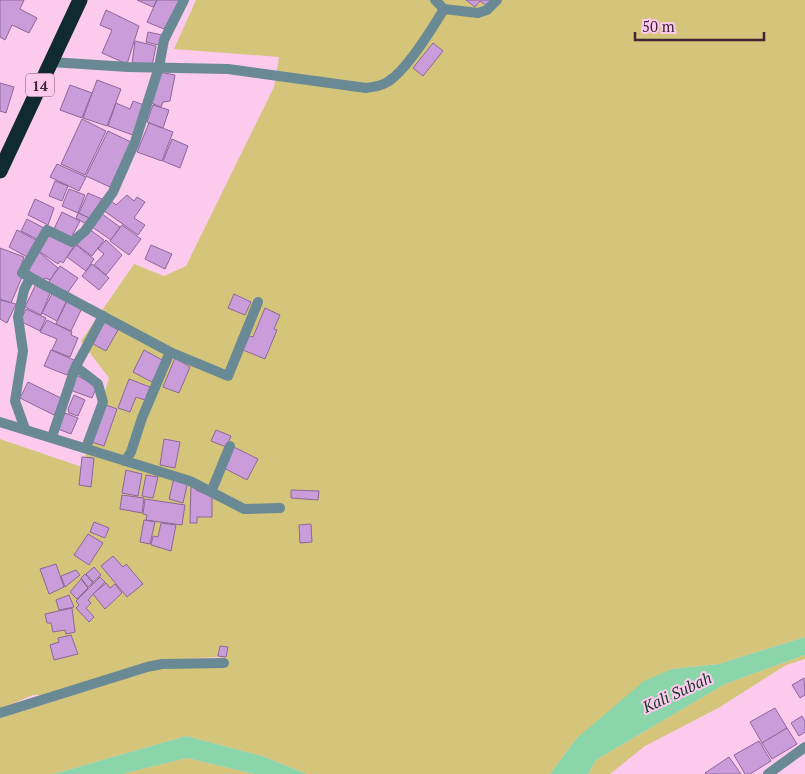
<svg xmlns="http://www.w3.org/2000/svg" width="805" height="774" font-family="'PT Serif',serif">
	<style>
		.green { fill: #d5c57a }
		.water { fill: #8ad5a9 }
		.building { fill: #ca9dda; stroke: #8d669a }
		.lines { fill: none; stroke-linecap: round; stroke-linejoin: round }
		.lane { stroke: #698a94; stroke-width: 10 }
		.street { stroke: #698a94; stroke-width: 10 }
		.highway { stroke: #0f2a31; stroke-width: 15 }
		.labels { text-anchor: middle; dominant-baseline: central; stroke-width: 4; stroke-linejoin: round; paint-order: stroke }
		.shield { fill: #fccaed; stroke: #77576e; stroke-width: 1 }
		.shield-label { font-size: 14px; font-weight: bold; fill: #3e2637 }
		.water-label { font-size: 16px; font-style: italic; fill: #173826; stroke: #fccaed }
	</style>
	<rect width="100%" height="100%" fill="#fccaed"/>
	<g class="green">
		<polygon points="196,0 805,0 805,637 719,664 672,669 577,738 550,774 307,774 262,756 186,736 54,774 0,774 0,718 156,669 226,665 227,659 219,657 160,660 43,695 33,695 0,709 0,439 82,467 109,378 81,341 134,264 164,276 186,266 274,87 279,57 174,49"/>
		<polygon points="805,655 805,659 786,665 720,707 645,746 610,774 588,774 596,760 725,684"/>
		<polygon points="187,758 254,774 122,774"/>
	</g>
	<g class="water">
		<polygon points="805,637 805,655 725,684 596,760 588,774 550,774 577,738 644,681 672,669 719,664"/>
		<polygon points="186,736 262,756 307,774 254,774 187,758 122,774 54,774"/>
	</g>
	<g class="building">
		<polygon points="0,0 24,0 20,9 37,18 29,33 12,25 5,40 0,37"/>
		<polygon points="137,0 157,0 153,7"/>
		<polygon points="157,0 180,0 164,29 147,22"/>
		<polygon points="466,0 494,0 488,7 480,1 475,7"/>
		<polygon points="106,10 139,26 127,64 102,53 112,30 100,25"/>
		<polygon points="148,32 162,35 159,45 146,42"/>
		<polygon points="135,41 156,46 152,66 132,63"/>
		<polygon points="433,43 443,51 423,76 413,68"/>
		<polygon points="159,72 175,75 170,101 163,102 161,107 151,103"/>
		<polygon points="97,80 121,89 107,126 83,118"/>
		<polygon points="0,83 14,87 6,113 0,111"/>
		<polygon points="70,85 92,93 82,118 60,110"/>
		<polygon points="133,101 144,105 133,135 108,126 116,103 130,109"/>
		<polygon points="153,105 169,110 163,128 147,122"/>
		<polygon points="82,119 106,131 85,175 61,164"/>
		<polygon points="149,123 173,132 162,161 137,152"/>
		<polygon points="108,131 131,142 110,187 86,176"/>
		<polygon points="172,139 188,146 180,168 163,161"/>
		<polygon points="57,164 86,177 79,191 50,177"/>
		<polygon points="55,181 68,186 62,201 49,196"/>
		<polygon points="69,189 85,195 78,213 62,206"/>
		<polygon points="88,193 102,199 91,219 79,213"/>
		<polygon points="127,195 134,201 137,197 145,202 134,218 145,225 138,235 103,210 110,200 116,205"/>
		<polygon points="35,199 54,208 48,225 28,215"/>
		<polygon points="62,212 80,221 71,238 54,229"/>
		<polygon points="78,213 89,218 86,224 76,218"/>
		<polygon points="102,214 120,227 111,240 92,227"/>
		<polygon points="27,219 44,228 39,240 21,231"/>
		<polygon points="122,225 141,239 129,255 110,241"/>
		<polygon points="89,229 104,240 92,256 77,245"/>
		<polygon points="17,230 36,240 27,257 9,247"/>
		<polygon points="49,233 74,246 63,263 60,261 58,264 37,250"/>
		<polygon points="106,240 122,255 106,275 94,265 104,254 98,249"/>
		<polygon points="76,245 94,259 86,271 67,257"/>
		<polygon points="151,245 172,254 165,269 145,259"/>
		<polygon points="0,248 24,257 18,275 22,277 11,303 0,299"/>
		<polygon points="39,252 58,268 50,280 45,278 44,280 27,270"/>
		<polygon points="92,264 109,278 99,290 82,276"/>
		<polygon points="60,266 78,278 66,295 48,283"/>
		<polygon points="36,284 51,291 41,315 25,307"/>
		<polygon points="53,292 67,300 57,321 42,313"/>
		<polygon points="234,294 251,302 245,315 228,308"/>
		<polygon points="0,300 16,304 7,323 0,319"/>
		<polygon points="67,301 82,308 71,331 56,324"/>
		<polygon points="265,308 280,315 274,329 277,330 265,359 243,350 249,336 253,337"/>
		<polygon points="26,309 46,318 40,331 20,321"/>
		<polygon points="47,320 72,332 71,335 78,338 70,357 52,350 57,339 40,332"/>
		<polygon points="104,322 118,330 106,351 93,344"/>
		<polygon points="51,350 74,360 67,375 44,366"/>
		<polygon points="144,350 164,361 152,382 133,372"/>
		<polygon points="175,358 190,367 179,393 163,387"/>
		<polygon points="76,375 97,386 92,398 70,390"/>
		<polygon points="129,379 150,387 145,400 136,397 130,412 118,408"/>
		<polygon points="28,382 63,399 54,415 20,398"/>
		<polygon points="74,395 85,400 78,416 69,413 68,409"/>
		<polygon points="106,405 117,409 104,446 92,442"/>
		<polygon points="65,413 78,418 71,434 58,429"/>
		<polygon points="216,430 231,436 226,447 211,441"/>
		<polygon points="164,439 180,442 175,468 160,465"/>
		<polygon points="234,447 258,459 247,480 224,468"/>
		<polygon points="82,457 94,458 91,487 79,485"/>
		<polygon points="126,470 142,474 138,496 122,493"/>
		<polygon points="146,475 158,477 153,498 142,496"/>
		<polygon points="174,478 188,481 183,503 169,499"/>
		<polygon points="191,484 197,488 196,490 212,497 212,517 197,517 197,523 190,523"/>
		<polygon points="291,490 319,491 318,500 291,498"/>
		<polygon points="122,495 144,498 142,513 120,509"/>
		<polygon points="145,499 185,505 182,525 146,520 147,515 143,514"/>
		<polygon points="144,520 155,522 150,544 140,542"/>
		<polygon points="94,522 109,528 105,538 90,532"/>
		<polygon points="161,523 176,525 171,551 151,545 153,536 158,537"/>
		<polygon points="311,524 312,542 300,543 299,525"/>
		<polygon points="88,534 103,543 89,565 74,555"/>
		<polygon points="113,556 123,567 126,564 143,584 127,597 101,566"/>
		<polygon points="56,564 64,587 49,594 40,569"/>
		<polygon points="94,567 101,575 93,582 86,574"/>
		<polygon points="76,570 80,575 65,587 61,576"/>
		<polygon points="85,574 93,583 88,587 81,578"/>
		<polygon points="100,577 105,582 88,600 91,603 86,608 94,617 89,622 76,608 79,605 76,601"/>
		<polygon points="81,579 88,588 77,599 70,592"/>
		<polygon points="106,583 110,588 115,584 122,593 105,609 93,594"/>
		<polygon points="69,595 74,607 59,610 56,600"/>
		<polygon points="72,608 75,632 66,634 65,630 53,632 51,623 47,623 45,614"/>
		<polygon points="71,635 78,654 54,660 50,645 59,642 58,638"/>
		<polygon points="220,646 228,647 226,657 218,656"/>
		<polygon points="804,678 805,695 800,698 792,685"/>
		<polygon points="775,708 787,728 762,743 750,722"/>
		<polygon points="802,716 805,721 805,732 799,736 791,723"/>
		<polygon points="787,728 797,744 772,759 762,743"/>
		<polygon points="759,741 771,761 750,774 745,774 734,755"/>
		<polygon points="729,757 741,774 706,774 705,773"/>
	</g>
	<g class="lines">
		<g class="lane">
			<polyline points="159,67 164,40 184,0"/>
			<polyline points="76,367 98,384 103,402 86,448"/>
			<polyline points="0,422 190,481 244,509 280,508"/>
			<polyline points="211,492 230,446"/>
		</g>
		<g class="street">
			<polyline points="435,0 444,9 478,13 487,10 497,0"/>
			<path d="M51,62L128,67L228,69L366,88C374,87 382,86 389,81C407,69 432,29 444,9"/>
			<polyline points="159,67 135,142 113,192 85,231 72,242 47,230 22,273 170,352 228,376 258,302"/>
			<polyline points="25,429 15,401 23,351 18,317 24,290 30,278"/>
			<polyline points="52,437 75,368 103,316"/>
			<polyline points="125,461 131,452 142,418 170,352"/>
			<polyline points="0,713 147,667 162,664 224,663"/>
			<polyline points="768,774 805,747"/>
		</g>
		<polyline class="highway" points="0,171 80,0"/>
	</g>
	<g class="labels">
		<rect class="shield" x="26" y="73.5" width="28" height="23" rx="4"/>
		<g class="shield-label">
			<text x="40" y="85">14</text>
		</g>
		<g class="water-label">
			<text transform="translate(677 692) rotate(-25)">Kali Subah</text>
		</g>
	</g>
	<path d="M635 32v8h129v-8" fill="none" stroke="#3e2637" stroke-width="2.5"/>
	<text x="642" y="32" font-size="15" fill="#3e2637" stroke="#fccaed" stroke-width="4" paint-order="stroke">50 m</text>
</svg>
